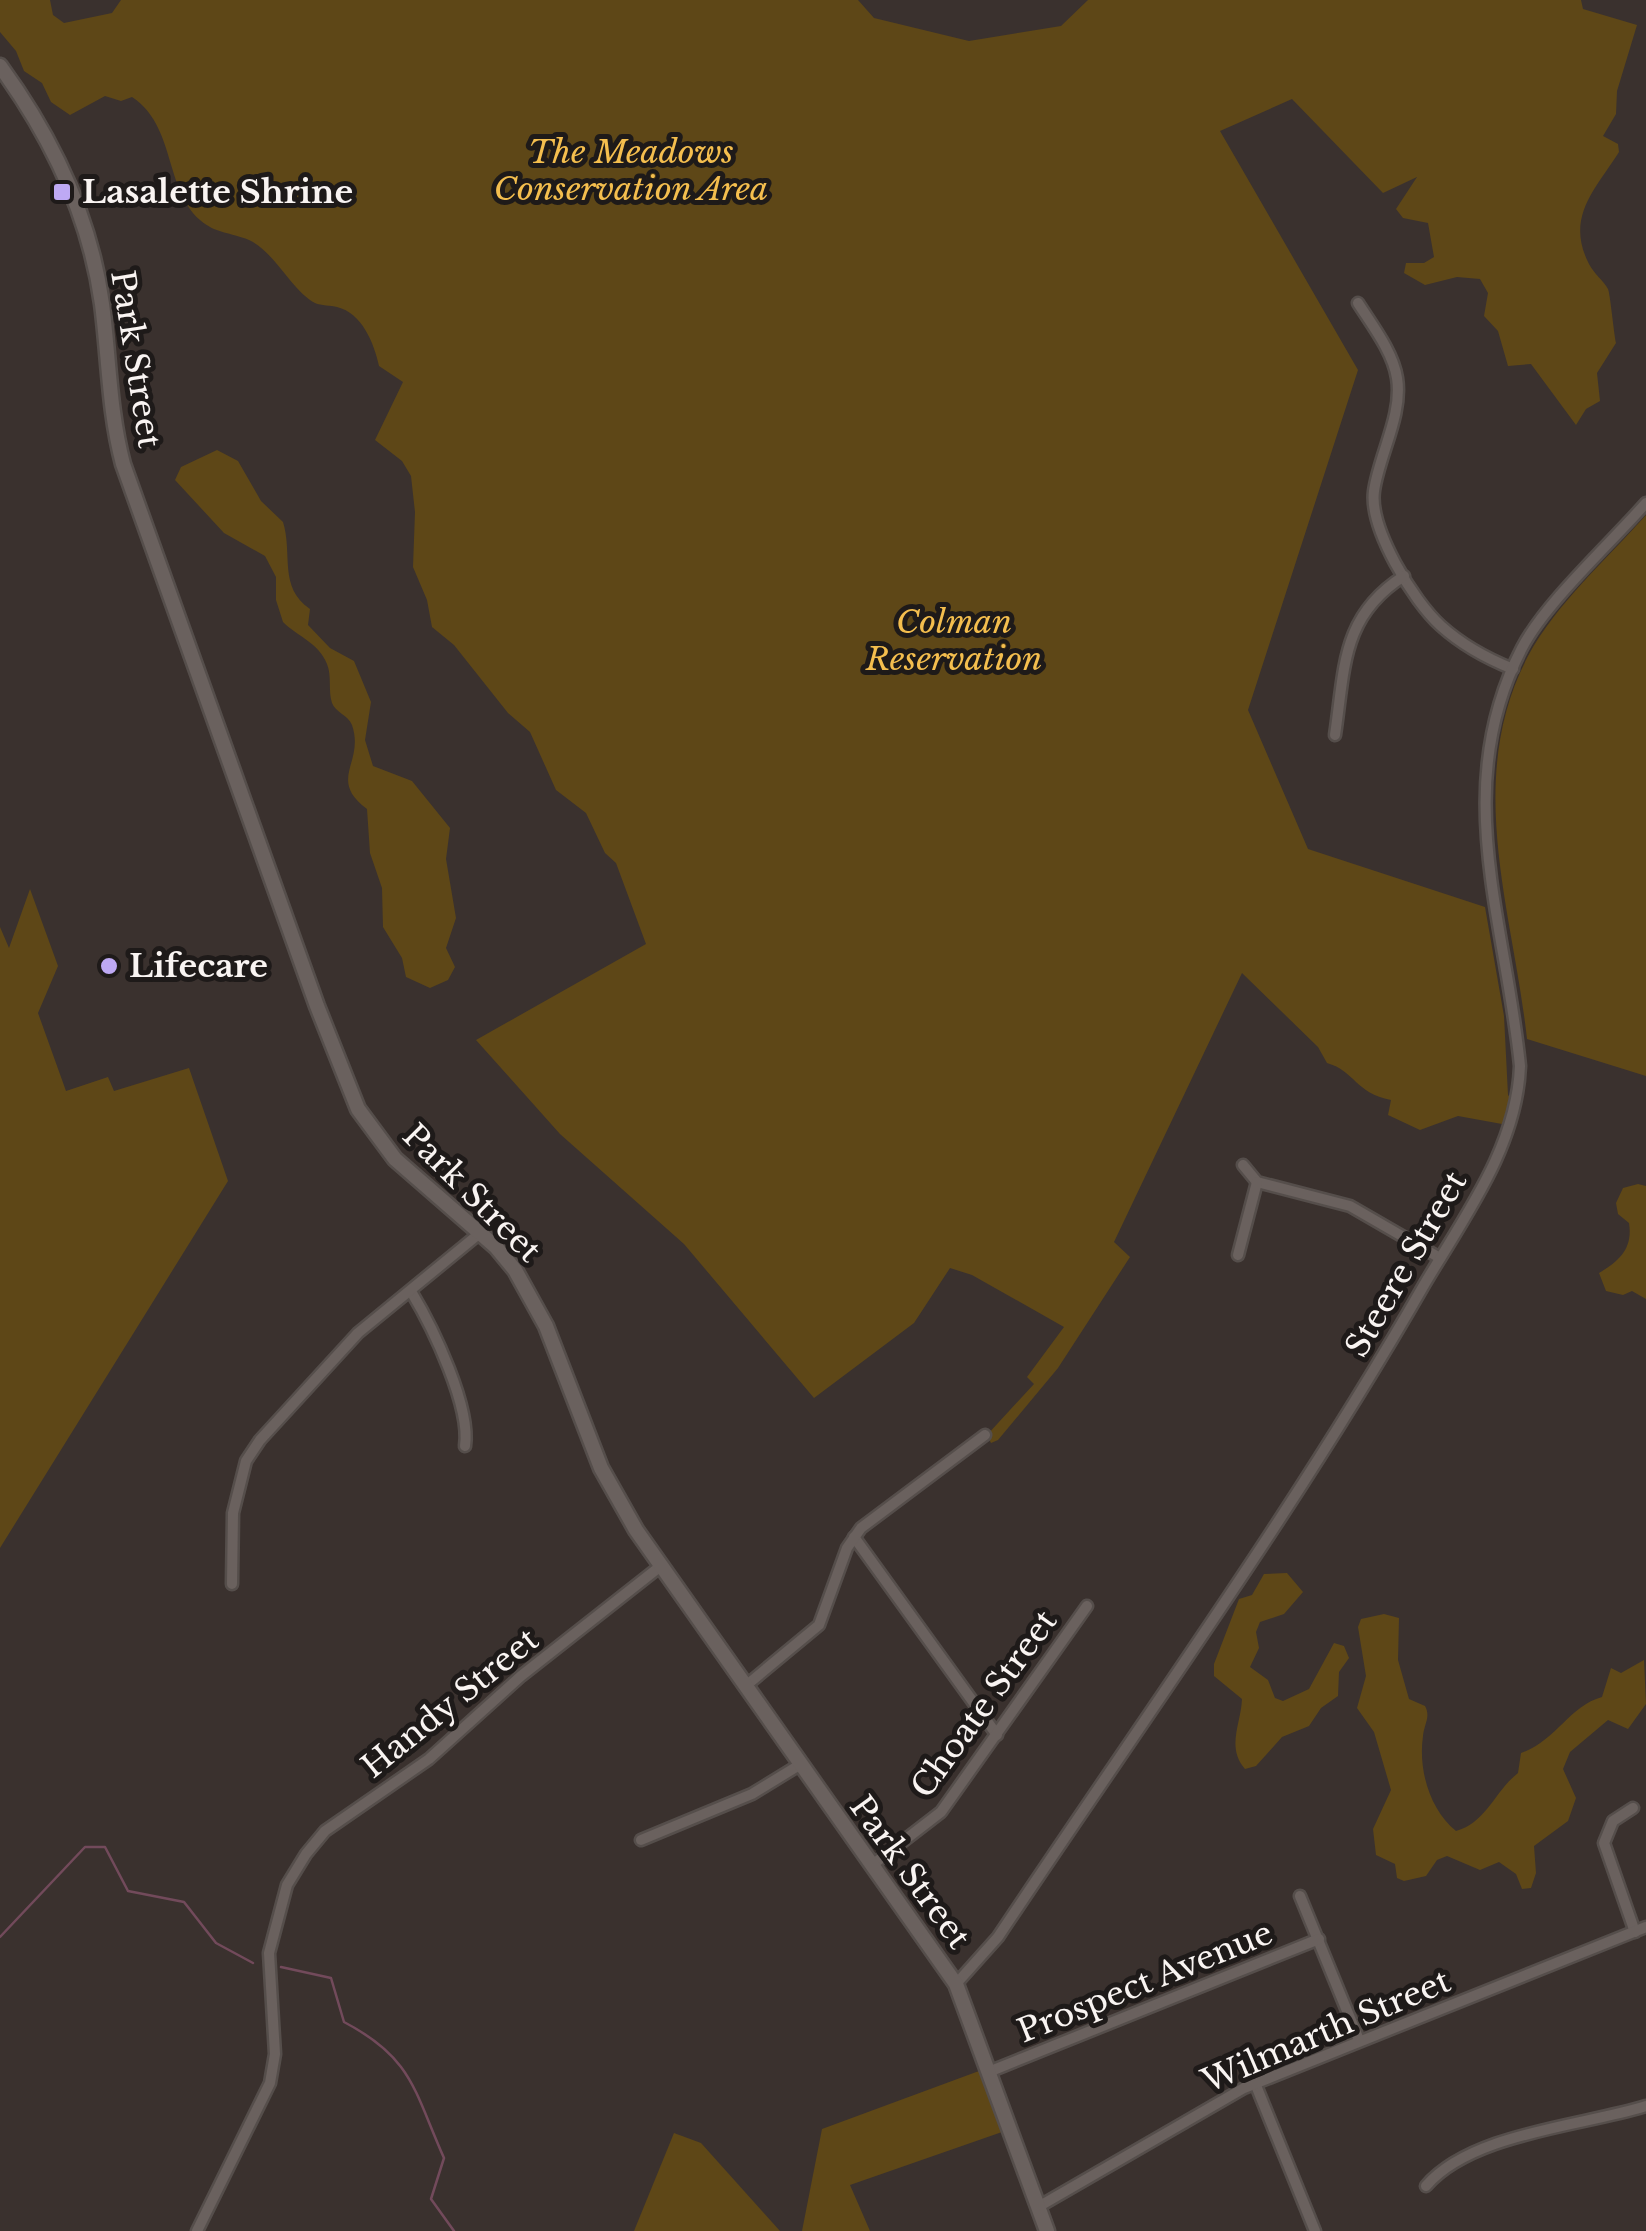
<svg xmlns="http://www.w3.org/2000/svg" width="1646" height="2231" font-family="'Libre Baskerville',serif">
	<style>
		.green { fill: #5e4717 }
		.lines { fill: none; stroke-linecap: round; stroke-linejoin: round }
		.stream { stroke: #724a5b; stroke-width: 2.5 }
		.minor-casing { stroke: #554e4b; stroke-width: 15 }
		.secondary-casing { stroke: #554e4b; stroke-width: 19 }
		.minor { stroke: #6a615e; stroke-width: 10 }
		.secondary { stroke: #6a615e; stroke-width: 14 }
		.poi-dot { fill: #bea9f4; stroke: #1e1a19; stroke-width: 4 }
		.labels { text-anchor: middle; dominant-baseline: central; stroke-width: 10; stroke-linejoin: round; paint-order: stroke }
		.park-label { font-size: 32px; font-style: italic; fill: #f4be4e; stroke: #1e1a19 }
		.poi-label { font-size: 32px; font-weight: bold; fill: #f9f4f2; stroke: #1e1a19; text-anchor: start }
		.street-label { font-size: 32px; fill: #f9f4f2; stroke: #1e1a19 }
	</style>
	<rect width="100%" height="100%" fill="#3a312e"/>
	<g class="green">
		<path d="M0,0H50L53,15L64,23L112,13L121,0H858L874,18L969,41L1061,26L1088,0H1581L1583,9L1637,25L1617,91L1616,114L1603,136L1618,144L1619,152C1595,190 1565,217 1589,264C1594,274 1603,280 1608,289C1610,293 1614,334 1616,343L1597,373L1600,401L1586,409L1576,425L1531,364L1508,366L1498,331L1484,316L1488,293L1480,279L1457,277L1425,285L1404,273L1406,263H1424L1434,257L1428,223L1403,218L1396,209L1417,177L1383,193L1292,99L1220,131L1358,370L1248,710L1308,849L1485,907L1504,1016L1508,1095L1514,1102L1510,1120L1502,1124L1458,1116L1420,1130L1388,1115L1391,1100C1355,1093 1355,1071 1327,1063L1318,1047L1242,973L1114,1242L1130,1257L1058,1368L998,1440L991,1443L987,1435L1034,1384L1027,1377L1064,1327L972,1275L950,1268L914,1323L814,1398L684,1244L560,1134L476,1040L646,944L616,863L605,853L586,813L556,790L530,732L508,713L454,645L432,627L427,600L413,567L415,512L411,476L402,461L375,440L403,382L379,366C374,343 362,313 337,307C331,305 321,306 315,303C292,291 275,252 249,240C230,232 216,234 200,220C164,188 176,126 132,97L121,101L105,96L70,115L51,102L42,83L24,71L16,51L0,32Z"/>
		<path d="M217,450L238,461L261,501L283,522C293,554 278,587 310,609L308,625L330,648L354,661L371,702L365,740L373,766L412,781L450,828L446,859L456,918L446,948L455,967L448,980L430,988L406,977L402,958L383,927L382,888L370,853L367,809C327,779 365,763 352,725C348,715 335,712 332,703C328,691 332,676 327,664C318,642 298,637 283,622L276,600V577L265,556L224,533L175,480L181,467Z"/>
		<path d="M1646,515V1076L1527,1039C1513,910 1463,781 1528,656C1556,604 1607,559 1646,515Z"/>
		<polygon points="30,889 58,966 38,1013 66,1091 108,1077 114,1091 189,1068 228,1181 0,1548 0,927 9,948"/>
		<path d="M1638,1184L1646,1186V1299L1632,1291L1623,1295L1606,1291L1599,1273C1620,1261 1633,1248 1629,1223L1618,1214L1616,1203L1623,1188Z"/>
		<path d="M1287,1573L1303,1592L1284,1614L1260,1622L1256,1632L1259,1648L1250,1667L1268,1680L1275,1698L1283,1701L1309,1689L1334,1643L1344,1646L1349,1658L1339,1672L1338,1696L1321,1708L1309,1726L1282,1737L1256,1766L1245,1769C1226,1747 1241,1724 1242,1699L1214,1676V1664L1239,1599L1252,1595L1264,1574Z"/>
		<path d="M1384,1614L1399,1618L1398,1660L1409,1699L1425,1706C1431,1717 1424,1724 1423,1736C1418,1770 1430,1810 1456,1831C1487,1822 1494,1792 1518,1773L1521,1753C1556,1741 1569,1706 1602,1697L1611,1668L1621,1673L1644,1660L1646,1704L1628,1729L1608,1720L1570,1752L1563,1769L1576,1798L1568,1821L1534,1846L1536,1873L1531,1888L1522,1889L1516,1874L1499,1862L1480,1870L1447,1856L1437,1860L1426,1876L1404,1881L1397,1878L1395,1864L1376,1855L1373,1829L1391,1790L1374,1732L1357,1708L1366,1676L1358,1627L1361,1619Z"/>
		<polygon points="979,2071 1002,2132 850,2185 870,2231 802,2231 822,2129"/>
		<polygon points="674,2133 701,2143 780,2231 634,2231"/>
	</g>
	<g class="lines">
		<g class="stream">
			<polyline points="0,1937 85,1847 105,1847 128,1891 184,1902 216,1943 253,1963"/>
			<path d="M281,1967L331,1978L344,2022C413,2058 414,2091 444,2158L431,2199L454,2231"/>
		</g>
		<g class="minor-casing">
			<g id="minor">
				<path d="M1358,303C1372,325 1393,352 1397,378C1403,415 1379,455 1374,491C1369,528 1413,601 1441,626C1461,644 1488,659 1513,669"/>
				<path d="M1335,735C1345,668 1341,616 1404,576"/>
				<polyline points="1243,1165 1257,1182 1350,1206 1440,1258"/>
				<polyline points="1238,1255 1257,1182"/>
				<path d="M412,1293C433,1328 471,1407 465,1446"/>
				<polyline points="854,1537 997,1735"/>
				<polyline points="232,1584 233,1513 246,1461 260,1440 358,1333 480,1233"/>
				<polyline points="748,1684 819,1625 847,1548 861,1528 985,1435"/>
				<polyline points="1633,1808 1613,1821 1604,1843 1635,1932"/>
				<polyline points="641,1840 752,1794 801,1764"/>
				<polyline points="871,1866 941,1812 1087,1606"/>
				<polyline points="1300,1896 1359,2040"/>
				<path d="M956,1984L998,1937C1142,1721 1295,1510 1424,1285C1464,1217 1517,1147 1520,1066C1506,922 1449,788 1522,648C1546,602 1610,544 1646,503"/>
				<polyline points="991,2071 1319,1939"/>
				<polyline points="1255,2083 1315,2231"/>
				<path d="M1426,2186C1471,2133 1583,2126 1646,2106"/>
				<polyline points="1038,2207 1244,2088 1646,1927"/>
				<polyline points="197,2231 270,2083 275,2054 269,1953 287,1885 306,1854 325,1831 429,1759 521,1676 662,1565"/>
			</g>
		</g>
		<g class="secondary-casing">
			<path id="secondary" d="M0,66C51,136 90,217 102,304C109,358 109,411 123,464L317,1006L358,1109L395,1159L496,1247L515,1270L546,1326L601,1468L636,1530L956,1984L1047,2231"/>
		</g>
		<use href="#minor" class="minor"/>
		<use href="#secondary" class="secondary"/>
	</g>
	<g class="poi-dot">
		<rect x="52" y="182" width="20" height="20" rx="5"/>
		<circle cx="109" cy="966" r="10"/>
	</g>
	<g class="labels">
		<g class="park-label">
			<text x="631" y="152">The Meadows<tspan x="631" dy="37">Conservation Area</tspan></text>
			<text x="954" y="622">Colman<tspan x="954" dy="37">Reservation</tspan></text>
		</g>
		<g class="poi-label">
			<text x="82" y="192">Lasalette Shrine</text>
			<text x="129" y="966">Lifecare</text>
		</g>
		<g class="street-label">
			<text transform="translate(136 359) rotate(81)">Park Street</text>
			<text transform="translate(472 1193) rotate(45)">Park Street</text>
			<text transform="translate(1406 1264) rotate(-60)">Steere Street</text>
			<text transform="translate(450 1703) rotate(-39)">Handy Street</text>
			<text transform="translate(984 1704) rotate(-54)">Choate Street</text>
			<text transform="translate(910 1872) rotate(54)">Park Street</text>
			<text transform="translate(1145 1982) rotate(-22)">Prospect Avenue</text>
			<text transform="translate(1326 2031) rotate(-23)">Wilmarth Street</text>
		</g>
	</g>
</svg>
